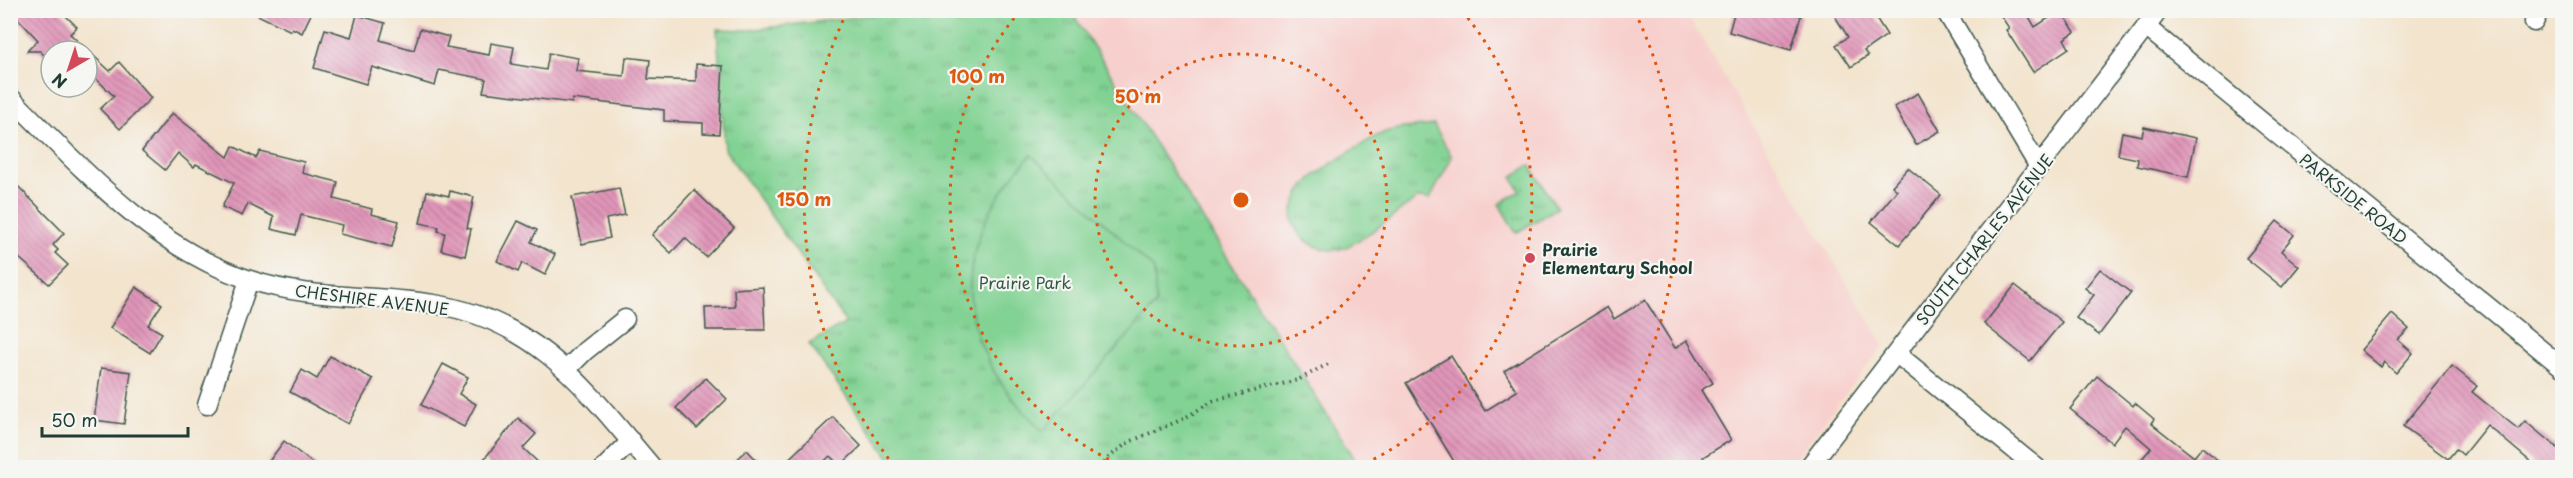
<svg xmlns="http://www.w3.org/2000/svg" width="2573" height="478" font-family="'Playpen Sans',sans-serif">
	<style>
		.built { fill: #f7d0cd }
		.grass { fill: url(#grass-tufts); stroke: #508864; stroke-width: 1.5 }
		.pitch { fill: #81d293; stroke: #508864; stroke-width: 1.5 }
		.building { fill: url(#building-back-hatch) }
		.lines { fill: none; stroke-linecap: round; stroke-linejoin: round }
		.minor-casing { stroke: #3f564b; stroke-width: 21 }
		.path { stroke: #3f564b; stroke-width: 4; stroke-dasharray: 1.5 4.5; stroke-linecap: butt }
		.minor { stroke: #fff; stroke-width: 18 }
		.ring { fill: none; stroke: #de580e; stroke-width: 3; stroke-dasharray: 3 6 }
		.poi-dot { fill: #d1495b; stroke: #f6f6f2; stroke-width: 2 }
		.labels { text-anchor: middle; dominant-baseline: central; stroke-width: 4.5; stroke-linejoin: round; paint-order: stroke }
		.street-label { font-size: 16px; fill: #1f3d34; stroke: #f6f6f2 }
		.poi-label { font-size: 16px; font-weight: bold; fill: #1f3d34; stroke: #f6f6f2; text-anchor: start }
		.park-label { font-size: 16px; fill: #335b47; stroke: #f6f6f2 }
		.centre { fill: #de580e; stroke: #f6f6f2; stroke-width: 3 }
		.ring-label { font-size: 18px; text-anchor: middle; font-weight: bold; fill: #de580e; stroke: #f6f6f2; stroke-width: 4.5; stroke-linejoin: round; paint-order: stroke }
	</style>
	<defs>
		<pattern id="grass-tufts" width="24" height="20" patternUnits="userSpaceOnUse" patternTransform="scale(1.5)"><rect width="24" height="20" fill="#81d293"/><path d="M3 7l-1-3M5 7V3M7 7l1-3M15 17l-1-3M17 17v-4M19 17l1-3" fill="none" stroke="#69ac79"/></pattern>
		<pattern id="building-back-hatch" width="6" height="6" patternUnits="userSpaceOnUse" patternTransform="scale(1.5)"><rect width="6" height="6" fill="#e195b9"/><path d="M-1 5l2 2M0 0l6 6M5-1l2 2" fill="none" stroke="#b67b97"/></pattern>
	</defs>
	<rect width="100%" height="100%" fill="#f6f6f2"/>
	<filter id="ink" filterUnits="userSpaceOnUse"><feTurbulence type="fractalNoise" baseFrequency=".0167" numOctaves="2"/><feDisplacementMap in="SourceGraphic" scale="12" xChannelSelector="R" yChannelSelector="G"/><feConvolveMatrix kernelMatrix="1 2 1 2 8 2 1 2 1" color-interpolation-filters="sRGB"/></filter>
	<filter id="wash" filterUnits="userSpaceOnUse"><feTurbulence type="fractalNoise" baseFrequency=".008" numOctaves="4" result="noise"/><feDisplacementMap in="SourceGraphic" scale="24" xChannelSelector="R" yChannelSelector="G"/><feGaussianBlur stdDeviation="1.35" result="paint"/><feColorMatrix in="noise" values="0 0 0 0 0 0 0 0 0 0 0 0 0 0 0 0 0 1.4 0 .05"/><feComposite in="paint" operator="in"/></filter>
	<g filter="url(#wash)">
		<rect width="100%" height="100%" fill="#f3e4cd"/>
		<polygon class="built" points="1071,11 1685,11 1884,345 1789,467 1360,467"/>
		<g class="grass">
			<polygon points="904,11 1071,11 1360,467 896,467 809,344 846,323 725,150 717,29 749,30"/>
			<path d="M1434,125L1452,157L1430,199L1418,198C1395,214 1371,235 1346,247C1321,258 1284,234 1294,206C1297,198 1302,188 1308,182C1318,171 1376,134 1389,131C1403,127 1420,127 1434,125Z"/>
			<polygon points="1530,165 1557,208 1516,233 1499,204 1520,191 1512,177"/>
		</g>
		<path class="pitch" d="M1031,155L1154,269L1156,304L1043,431C951,345 945,248 1031,155Z"/>
		<g id="blocks">
			<g class="building">
				<polygon points="10,10 60,10 77,27 70,34 110,71 119,62 151,98 120,129 100,109 114,96 87,70 87,51 51,51 51,62 40,51 27,51 38,40"/>
				<polygon points="247,10 313,10 302,33 292,28 291,31"/>
				<polygon points="1735,10 1784,10 1801,16 1791,50 1729,32"/>
				<polygon points="1831,10 1871,10 1887,35 1864,51 1868,56 1851,67 1836,45 1848,37"/>
				<polygon points="1997,10 2025,10 2035,27 2061,10 2075,32 2064,39 2069,48 2033,72 2006,30 2009,28"/>
				<polygon points="357,15 385,23 380,40 414,50 420,29 449,37 446,47 489,55 491,43 514,47 511,64 546,70 549,53 578,58 576,71 624,76 626,57 650,60 648,79 696,81 696,64 723,66 719,134 703,133 703,123 664,121 664,110 572,99 572,103 483,92 486,79 439,70 435,86 372,67 366,84 314,68 325,29 351,37"/>
				<polygon points="1918,93 1940,131 1916,145 1894,107"/>
				<polygon points="172,113 228,157 233,146 256,158 260,151 304,162 302,173 338,182 334,199 372,209 371,214 399,221 392,247 340,234 342,225 301,215 296,235 271,229 274,217 248,204 242,216 222,207 234,183 196,164 194,167 178,153 165,170 142,151"/>
				<polygon points="2144,127 2196,138 2188,177 2137,166 2138,159 2118,155 2122,132 2142,136"/>
				<polygon points="1908,168 1941,195 1899,245 1871,222 1897,190 1892,186"/>
				<polygon points="10,178 64,233 53,245 58,250 55,253 68,265 49,284 10,250"/>
				<polygon points="619,188 625,215 606,219 610,238 582,244 572,197"/>
				<polygon points="694,190 734,228 706,257 685,238 671,253 652,235"/>
				<polygon points="427,191 449,196 450,191 474,197 467,228 471,229 465,256 441,250 445,233 438,231 439,227 420,223"/>
				<polygon points="518,221 537,230 531,242 555,254 545,275 522,263 518,272 497,261"/>
				<polygon points="2277,221 2294,235 2281,251 2299,266 2282,287 2246,258"/>
				<polygon points="2100,269 2131,293 2099,335 2076,318 2094,295 2085,288"/>
				<polygon points="2015,285 2062,322 2030,361 1984,324"/>
				<polygon points="136,287 162,304 148,325 162,333 150,353 110,328"/>
				<polygon points="763,287 765,330 706,330 705,308 735,307 734,289"/>
				<polygon points="1645,300 1675,348 1687,340 1713,383 1701,390 1731,440 1703,457 1709,468 1458,468 1406,383 1451,356 1485,411 1517,391 1504,371 1607,307 1614,319"/>
				<polygon points="2392,314 2409,329 2398,340 2413,353 2396,373 2384,362 2381,367 2361,350"/>
				<polygon points="330,356 373,379 348,424 290,392 302,370 317,379"/>
				<polygon points="443,364 468,377 459,394 476,404 464,427 421,405"/>
				<polygon points="2452,366 2477,386 2472,392 2518,429 2525,421 2562,452 2562,468 2538,468 2487,425 2463,455 2456,449 2448,459 2403,426"/>
				<polygon points="101,368 131,372 124,424 94,420"/>
				<polygon points="2097,376 2133,406 2135,403 2154,419 2151,423 2194,457 2202,447 2227,468 2151,468 2141,460 2151,448 2125,426 2112,443 2070,409"/>
				<polygon points="706,378 727,399 697,429 676,408"/>
				<polygon points="833,417 861,446 840,466 830,456 817,468 779,468"/>
				<polygon points="518,418 536,434 523,448 544,468 493,468 484,459"/>
				<polygon points="284,441 319,468 264,468"/>
				<polygon points="747,450 764,468 728,468"/>
			</g>
		</g>
	</g>
	<g filter="url(#ink)">
		<use href="#blocks" fill-opacity="0" stroke="#3f564b" stroke-width="1.5"/>
		<g class="lines">
			<g class="minor-casing">
				<g id="minor">
					<polyline points="1945,10 2039,167"/>
					<polyline points="2534,22 2540,10"/>
					<polyline points="2146,27 2562,367"/>
					<path d="M10,97C81,167 152,248 250,280C310,300 372,294 434,304C540,321 588,392 653,468"/>
					<polyline points="1897,354 2037,468"/>
					<polyline points="567,369 585,351 625,319"/>
					<polyline points="207,405 249,280"/>
					<polyline points="604,468 631,441"/>
					<polyline points="1808,468 2159,10"/>
				</g>
			</g>
			<polyline class="path" points="1101,468 1110,456 1129,442 1183,419 1213,401 1298,380 1330,363"/>
			<use href="#minor" class="minor"/>
		</g>
	</g>
	<g class="ring">
		<circle cx="1241" cy="200" r="146"/>
		<path d="M1125 467A291 291 0 0 1 1020 11M1462 11A291 291 0 0 1 1357 467"/>
		<path d="M894 466A437 437 0 0 1 847 12M1635 12A437 437 0 0 1 1588 466"/>
	</g>
	<circle class="poi-dot" cx="1530" cy="258" r="6"/>
	<g class="labels">
		<g class="street-label">
			<text transform="translate(2354 198) rotate(39)">PARKSIDE ROAD</text>
			<text transform="translate(1984 239) rotate(-52)">SOUTH CHARLES AVENUE</text>
			<text transform="translate(372 299) rotate(7)">CHESHIRE AVENUE</text>
		</g>
		<g class="poi-label">
			<text x="1542" y="249">Prairie<tspan x="1542" dy="18">Elementary School</tspan></text>
		</g>
		<g class="park-label">
			<text x="1025" y="282">Prairie Park</text>
		</g>
	</g>
	<circle cx="1241" cy="200" r="9" class="centre"/>
	<g class="ring-label">
		<text x="977" y="83">100 m</text>
		<text x="1138" y="103">50 m</text>
		<text x="804" y="206">150 m</text>
	</g>
	<rect width="2573" height="478" fill="none" stroke="#f6f6f2" stroke-width="36"/>
	<g transform="translate(69 69) rotate(219)"><circle r="28" fill="#f6f6f2" stroke="#a0aca6" stroke-width="1.5"/>
	<path d="M0-4.5L10 22L0 15L-10 22Z" fill="#d1495b"/>
	<text y="-9" font-size="16" font-weight="bold" text-anchor="middle" fill="#1f3d34">N</text>
	</g>
	<path d="M42 427v9h146v-9" fill="none" stroke="#1f3d34" stroke-width="3"/>
	<text x="51" y="427" font-size="18" fill="#1f3d34" stroke="#f6f6f2" stroke-width="4.5" paint-order="stroke">50 m</text>
</svg>
